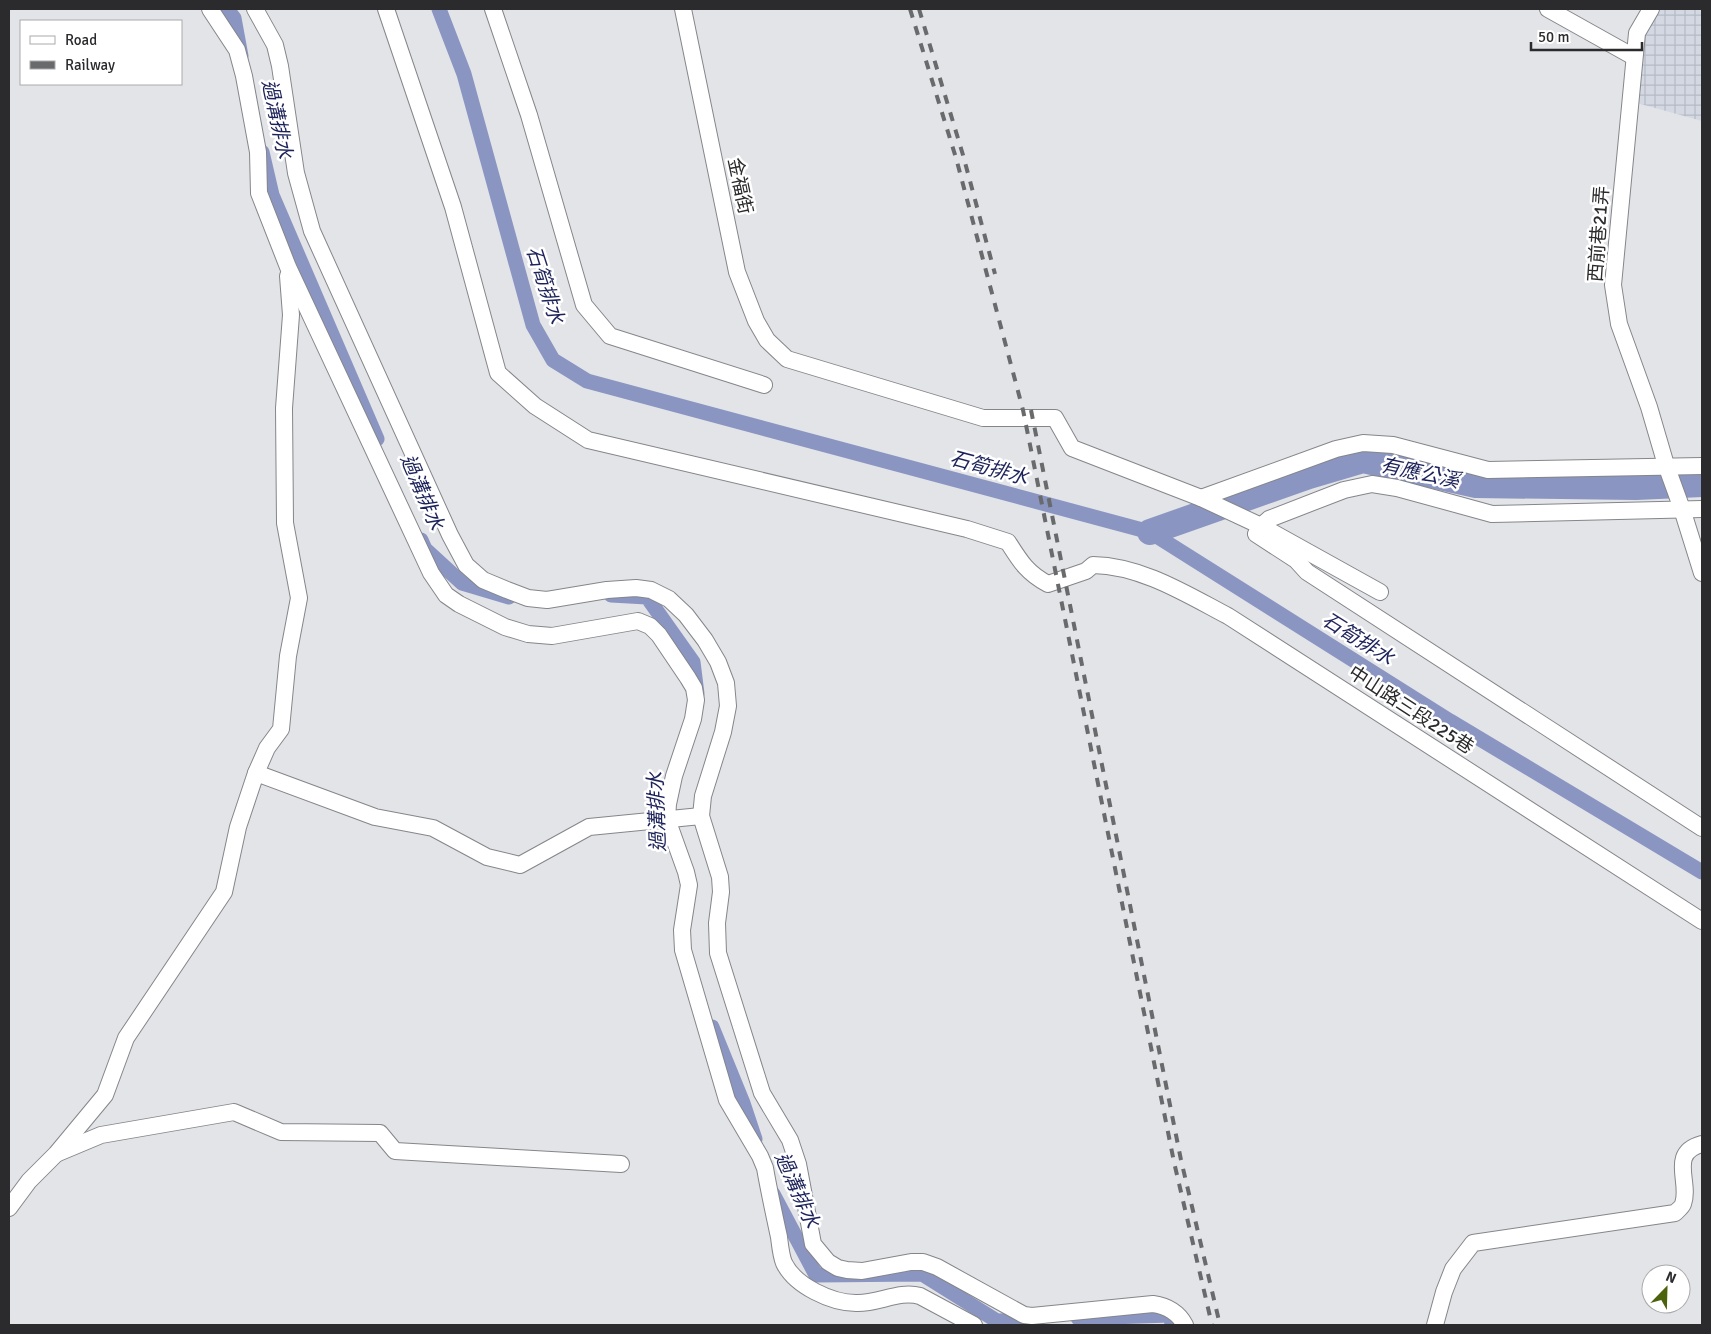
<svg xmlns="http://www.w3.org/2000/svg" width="1711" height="1334" font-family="Signika,'Noto Sans TC',sans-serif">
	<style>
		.industrial { fill: url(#industrial-grid) }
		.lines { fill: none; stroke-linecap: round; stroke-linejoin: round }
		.canal { stroke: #8a95c2; stroke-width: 15 }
		.river { stroke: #8a95c2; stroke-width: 26 }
		.minor-casing { stroke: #85868a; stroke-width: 18 }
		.minor { stroke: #fff; stroke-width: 16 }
		.rail { stroke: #696a6c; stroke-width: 4; stroke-dasharray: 9 9; stroke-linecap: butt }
		.labels { text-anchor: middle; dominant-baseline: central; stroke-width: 5; stroke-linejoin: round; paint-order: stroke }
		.street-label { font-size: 19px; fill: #2b2b2d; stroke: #fff }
		.water-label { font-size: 20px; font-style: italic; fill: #1d235a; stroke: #fff }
	</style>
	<defs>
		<pattern id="industrial-grid" width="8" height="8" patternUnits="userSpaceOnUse" patternTransform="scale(1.25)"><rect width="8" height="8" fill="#d4d8e3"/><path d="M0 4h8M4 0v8" fill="none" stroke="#b6bac3"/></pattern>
	</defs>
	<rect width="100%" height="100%" fill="#e2e4e8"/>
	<polygon class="industrial" points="1659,9 1702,9 1702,121 1637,103 1639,41"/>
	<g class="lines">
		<g class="canal">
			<polyline points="227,9 234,18 241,56"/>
			<polyline points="439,9 464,74 533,325 553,360 587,381 1150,532 1450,721 1702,872"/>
			<polyline points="262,152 272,195 377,439"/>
			<polyline points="421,540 425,549 462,583 509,597"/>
			<polyline points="611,595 647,597 693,662 697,694"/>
			<polyline points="712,1027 743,1103 755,1139"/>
			<polyline points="773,1194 816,1275 922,1274 997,1321 1037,1320"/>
			<polyline points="1078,1318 1171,1315 1172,1325"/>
		</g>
		<polyline class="river" points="1150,532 1309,476 1363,460 1476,485 1636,487 1702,484"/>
		<g class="minor-casing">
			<g id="minor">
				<path d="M210,9L237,50L244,76L258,152L259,193L288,267L431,573L446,595L459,604L505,627L528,634L552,636L638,621L650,626L659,635L688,678L694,688L696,700L693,719L674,776L668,804L667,819L686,872L689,885L682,930L683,950L727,1100L760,1156L765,1168C769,1191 774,1214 779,1237C780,1245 781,1256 784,1263C795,1286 832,1303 856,1303C878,1304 899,1290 920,1296L974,1325"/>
				<path d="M255,9L275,45L280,66L296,173L312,231L450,535L466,565L483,580L507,590L528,598L547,600L607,590L636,588L651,590L669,599L686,615L705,640L718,662L726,683L728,706L723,732L703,796L701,816L720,877L721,892L717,923L718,953L762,1093L790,1140L798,1164L813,1244L828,1262L838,1268L847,1270L862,1271L911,1262H923L937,1267L1024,1315L1032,1316L1153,1304C1167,1306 1178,1312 1185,1325"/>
				<path d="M386,9L453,207L498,373L535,406L588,440L967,529L1008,542C1020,561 1027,573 1048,584L1086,571L1093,565C1142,566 1186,594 1228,616L1702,921"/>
				<polyline points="493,9 529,115 584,305 610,336 764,385"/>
				<polyline points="683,9 737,272 756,321 767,340 787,359 983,418 1055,418 1072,448 1201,498 1261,526 1380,592"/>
				<polyline points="1548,9 1634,57"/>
				<polyline points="1651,9 1637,33 1613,285 1619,324 1649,407 1666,465 1682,509 1702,573"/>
				<polyline points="1201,498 1336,449 1363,443 1393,445 1488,470 1702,466"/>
				<polyline points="1702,509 1492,514 1397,488 1372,484 1344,490 1269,519 1261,526 1256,534 1296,560 1307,572 1702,828"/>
				<polyline points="256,773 375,817 433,828 487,857 520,865 589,827 701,816"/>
				<polyline points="58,1153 101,1135 234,1112 281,1132 380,1133 395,1151 621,1164"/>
				<polyline points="9,1208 29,1181 56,1154 105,1095 126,1038 224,892 238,827 256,773 267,748 281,729 288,656 299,598 285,523 284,408 291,315 288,276"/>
				<path d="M1435,1325L1444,1292L1453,1269L1473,1243L1675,1213C1678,1210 1682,1207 1683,1204C1691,1182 1668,1153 1702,1144"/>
			</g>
		</g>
		<use href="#minor" class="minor"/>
		<g class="rail">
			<polyline points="910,9 956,158 1023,410 1174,1162 1212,1325"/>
			<polyline points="919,9 963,155 995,274"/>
			<polyline points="1031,410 1181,1160 1220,1325"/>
		</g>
	</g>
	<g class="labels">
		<g class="street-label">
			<text transform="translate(740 186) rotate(78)">金福街</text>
			<text transform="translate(1599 234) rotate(-86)">西前巷21弄</text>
			<text transform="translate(1411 710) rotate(33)">中山路三段225巷</text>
		</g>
		<g class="water-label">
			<text transform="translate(277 119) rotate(78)">過溝排水</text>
			<text transform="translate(545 285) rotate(72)">石筍排水</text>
			<text transform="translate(989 468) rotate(15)">石筍排水</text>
			<text transform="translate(1420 473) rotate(12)">有應公溪</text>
			<text transform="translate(422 492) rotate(67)">過溝排水</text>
			<text transform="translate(1358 639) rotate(32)">石筍排水</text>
			<text transform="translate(657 812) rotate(-92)">過溝排水</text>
			<text transform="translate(797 1190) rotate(66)">過溝排水</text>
		</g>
	</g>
	<rect width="1711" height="1334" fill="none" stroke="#2b2b2d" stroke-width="20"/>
	<rect x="20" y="20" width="162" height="65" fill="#ffffff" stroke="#aaaaab"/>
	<rect x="30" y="36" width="25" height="8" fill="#ffffff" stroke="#aaaaab"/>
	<text x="65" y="45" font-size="15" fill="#2b2b2d">Road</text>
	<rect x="30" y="61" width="25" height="8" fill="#696a6c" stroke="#aaaaab"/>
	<text x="65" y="70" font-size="15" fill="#2b2b2d">Railway</text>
	<g transform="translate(1666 1289) rotate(23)"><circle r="24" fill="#ffffff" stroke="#aaaaab"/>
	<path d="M0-4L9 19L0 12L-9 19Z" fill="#4d620d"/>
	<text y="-8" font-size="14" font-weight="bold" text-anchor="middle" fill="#2b2b2d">N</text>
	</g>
	<path d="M1531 42v8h111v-8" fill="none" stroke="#2b2b2d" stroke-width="2.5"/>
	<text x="1538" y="42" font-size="15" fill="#2b2b2d" stroke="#ffffff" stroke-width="4" paint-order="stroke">50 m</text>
</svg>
